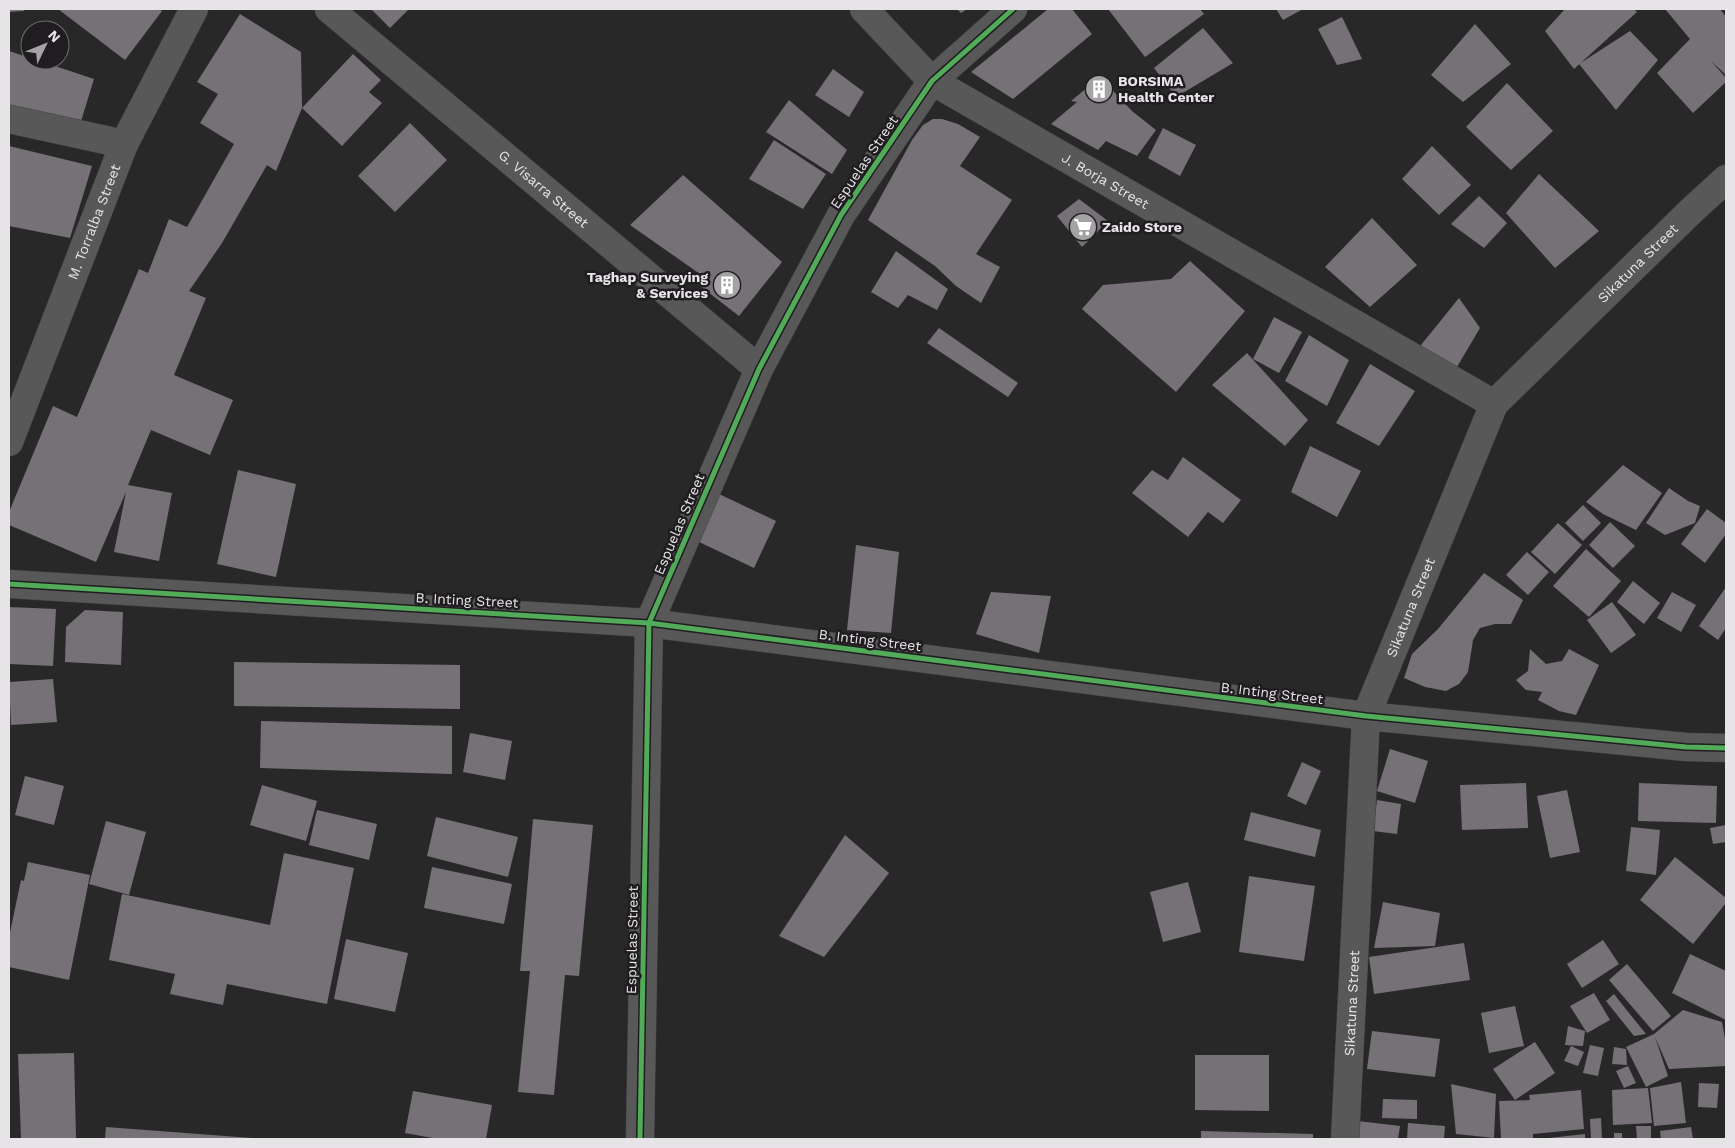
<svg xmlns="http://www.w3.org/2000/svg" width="1735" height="1148" font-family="'Work Sans',sans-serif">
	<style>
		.building { fill: #757177 }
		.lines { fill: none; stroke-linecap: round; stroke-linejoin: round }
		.minor-casing { stroke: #444344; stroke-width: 29 }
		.minor { stroke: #595859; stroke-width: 28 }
		.cycleway-casing { stroke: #201d20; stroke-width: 8 }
		.cycleway { stroke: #51ab58; stroke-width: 5 }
		.labels { text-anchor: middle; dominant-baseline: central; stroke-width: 5; stroke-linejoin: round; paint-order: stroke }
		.poi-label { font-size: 14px; font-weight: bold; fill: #e6e4e6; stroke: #201d20; text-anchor: start }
		.street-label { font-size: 14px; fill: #e6e4e6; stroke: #201d20 }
	</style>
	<rect width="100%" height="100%" fill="#292829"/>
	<g class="building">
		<polygon points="9,9 24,9 24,11 9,12"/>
		<polygon points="58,9 158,9 162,11 125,60"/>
		<polygon points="371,9 409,9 390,28"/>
		<polygon points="957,9 967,9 961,13"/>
		<polygon points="1048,9 1072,9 1092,34 1013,99 971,72"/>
		<polygon points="1108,9 1200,9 1204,14 1145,57"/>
		<polygon points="1276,9 1303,9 1283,20"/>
		<polygon points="1565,9 1634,9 1637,12 1574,69 1545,31"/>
		<polygon points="1665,9 1720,9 1726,17 1726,75 1711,61 1726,78 1726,82 1693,113 1657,73 1690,39"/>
		<polygon points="240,14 301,52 302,108 276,171 267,165 222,243 189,291 206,298 174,375 233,400 210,455 151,430 128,485 172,493 159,561 114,552 126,492 96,562 9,525 9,512 53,406 77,417 139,269 148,273 169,219 187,227 234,144 200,123 218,94 197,82"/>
		<polygon points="1342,17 1362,59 1337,65 1318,29"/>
		<polygon points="1475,24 1511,64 1463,102 1431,75"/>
		<polygon points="1203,28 1233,63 1176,97 1154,68"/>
		<polygon points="1630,31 1658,60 1616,110 1579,64"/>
		<polygon points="9,51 30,58 30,60 37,60 94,79 78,131 9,109"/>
		<polygon points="353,54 381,80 369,92 382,103 342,146 302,108"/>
		<polygon points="833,69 864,92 849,117 815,95"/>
		<polygon points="1100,77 1132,111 1156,130 1137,156 1106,141 1098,150 1051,124 1077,102 1071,101"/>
		<polygon points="1507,83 1553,131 1511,170 1466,127"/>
		<polygon points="789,100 847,150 832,174 766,132"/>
		<polygon points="933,119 942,119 958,124 980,137 960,166 1012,200 976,254 1000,267 981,303 956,286 935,266 868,220 912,140 923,125"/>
		<polygon points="410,123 447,160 395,212 358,176"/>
		<polygon points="1163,128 1196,145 1180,176 1148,158"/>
		<polygon points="774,140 826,174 803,209 749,179"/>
		<polygon points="9,146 92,166 70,238 9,226"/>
		<polygon points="1432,146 1471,185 1439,215 1402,179"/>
		<polygon points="1539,174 1599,231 1555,268 1506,213"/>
		<polygon points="683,175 782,262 739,316 695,282 700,274 630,225"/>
		<polygon points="1479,196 1507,223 1484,248 1451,224"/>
		<polygon points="1079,199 1108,221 1082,247 1057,216"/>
		<polygon points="1372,218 1417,265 1370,307 1325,267"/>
		<polygon points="896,251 948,289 937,310 908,295 898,308 871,292"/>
		<polygon points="1190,261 1245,311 1176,392 1082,309 1103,285 1171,279"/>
		<polygon points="1459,298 1480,328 1454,372 1417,350"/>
		<polygon points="1274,317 1302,332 1279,373 1253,359"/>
		<polygon points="939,328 1018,383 1008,397 927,343"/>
		<polygon points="1309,335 1349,360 1327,406 1285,381"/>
		<polygon points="1247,353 1308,420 1285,446 1212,385"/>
		<polygon points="1370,364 1415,391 1379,446 1336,423"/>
		<polygon points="1310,446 1361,471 1337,517 1291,492"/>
		<polygon points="1183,457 1241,500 1223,523 1208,512 1188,537 1132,493 1152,470 1168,480"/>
		<polygon points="1623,465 1662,493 1636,530 1603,514 1586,502"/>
		<polygon points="238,470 296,484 276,577 217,564"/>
		<polygon points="1669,488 1688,501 1700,506 1695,523 1665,535 1646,523"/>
		<polygon points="719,494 776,521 754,568 697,541"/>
		<polygon points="1583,505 1601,523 1583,541 1565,523"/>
		<polygon points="1707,509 1726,523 1726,534 1705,563 1681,544"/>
		<polygon points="1610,522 1635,546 1613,568 1589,545"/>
		<polygon points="1558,523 1582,545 1555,574 1531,552"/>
		<polygon points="856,545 899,552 891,633 847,630"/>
		<polygon points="1586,549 1621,581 1589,617 1553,586"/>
		<polygon points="1527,552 1549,572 1528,595 1506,575"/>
		<polygon points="1484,573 1523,600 1511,624 1495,624 1480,628 1473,640 1468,672 1459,684 1446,691 1425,687 1404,678 1412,654 1438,629"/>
		<polygon points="1633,581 1660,603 1644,624 1617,602"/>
		<polygon points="1726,587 1726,628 1718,640 1699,626"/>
		<polygon points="991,592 1051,596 1039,653 976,634"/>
		<polygon points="1672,592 1696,605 1681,632 1657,618"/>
		<polygon points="1612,602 1636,635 1611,653 1587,620"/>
		<polygon points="9,607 56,609 53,666 9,664"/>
		<polygon points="85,610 123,612 121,665 65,662 66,627"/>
		<polygon points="1530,649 1546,664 1562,661 1569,649 1599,665 1576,715 1559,711 1538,700 1542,692 1526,690 1516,680 1528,671"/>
		<polygon points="234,662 460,665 460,709 234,706"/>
		<polygon points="53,679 57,722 11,725 9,682"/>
		<polygon points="261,721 452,726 452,774 260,768"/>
		<polygon points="470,733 512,741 505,780 463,772"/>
		<polygon points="1390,749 1428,761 1415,803 1377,791"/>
		<polygon points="1302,762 1321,771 1306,805 1287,796"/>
		<polygon points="25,776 64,786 54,825 15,815"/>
		<polygon points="1526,783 1528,828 1462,830 1460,785"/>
		<polygon points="1639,783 1717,786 1716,823 1638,821"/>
		<polygon points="262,785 317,801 306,841 250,825"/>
		<polygon points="1567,790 1580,852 1550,858 1537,796"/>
		<polygon points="1377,800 1401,804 1397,834 1373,831"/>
		<polygon points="317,810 377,824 369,860 309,845"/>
		<polygon points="1251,812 1321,830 1315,857 1244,840"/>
		<polygon points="436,817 518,837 508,877 427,856"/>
		<polygon points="533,819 593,825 579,976 565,975 554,1095 518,1092 530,971 520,971"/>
		<polygon points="106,821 146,832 129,895 89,884"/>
		<polygon points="1726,825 1726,842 1713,844 1710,828"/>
		<polygon points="1631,827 1660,830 1656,875 1626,871"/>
		<polygon points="845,835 889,873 824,957 779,936"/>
		<polygon points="284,853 354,868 327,1004 227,984 223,1005 170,994 175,974 109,960 122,894 270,925"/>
		<polygon points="1675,857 1726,898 1726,903 1693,944 1640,900"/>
		<polygon points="28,862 90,875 69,980 9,967 9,937 21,880 24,881"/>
		<polygon points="432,867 512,884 504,924 424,908"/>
		<polygon points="1249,876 1315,886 1304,961 1239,952"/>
		<polygon points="1188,882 1201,932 1163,942 1150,892"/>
		<polygon points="1383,902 1440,913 1435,946 1374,948"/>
		<polygon points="346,939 408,953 395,1012 334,999"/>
		<polygon points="1603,940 1619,964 1582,988 1567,964"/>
		<polygon points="1464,943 1470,980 1374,994 1369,957"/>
		<polygon points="1690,954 1726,971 1726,1020 1672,993"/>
		<polygon points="1627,964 1671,1016 1653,1031 1609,980"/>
		<polygon points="1594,993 1610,1020 1587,1033 1570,1006"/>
		<polygon points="1614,994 1625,1008 1646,1034 1634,1036 1606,1001"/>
		<polygon points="1515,1006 1524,1046 1489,1053 1481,1013"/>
		<polygon points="1683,1010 1722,1022 1726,1044 1726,1066 1669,1069 1655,1037 1668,1076 1646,1087 1626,1047 1654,1034"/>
		<polygon points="1568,1026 1585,1031 1583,1046 1565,1045"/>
		<polygon points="1372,1031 1440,1039 1435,1077 1367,1069"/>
		<polygon points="1535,1042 1555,1073 1515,1100 1493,1069"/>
		<polygon points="1590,1045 1604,1048 1598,1076 1583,1073"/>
		<polygon points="1571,1046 1584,1052 1578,1066 1564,1061"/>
		<polygon points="1614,1047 1626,1049 1627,1065 1612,1064"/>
		<polygon points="74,1053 76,1139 21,1139 18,1054"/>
		<polygon points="1195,1055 1269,1055 1269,1111 1195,1110"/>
		<polygon points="1628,1066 1636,1083 1624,1088 1616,1071"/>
		<polygon points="1681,1082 1686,1123 1654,1126 1650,1088"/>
		<polygon points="1699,1083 1719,1084 1717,1108 1698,1107"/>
		<polygon points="1451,1084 1496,1094 1494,1138 1456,1134"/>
		<polygon points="1648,1088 1652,1123 1613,1125 1612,1090"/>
		<polygon points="1581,1090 1584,1129 1533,1134 1533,1139 1501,1139 1499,1101 1530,1100 1529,1095"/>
		<polygon points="413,1091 492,1105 486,1139 438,1139 405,1133"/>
		<polygon points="1383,1099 1417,1100 1417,1119 1382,1118"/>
		<polygon points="1601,1118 1602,1139 1591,1139 1590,1119"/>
		<polygon points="1358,1121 1400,1126 1398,1139 1356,1138"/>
		<polygon points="1408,1123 1445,1126 1444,1139 1407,1139"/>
		<polygon points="1636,1126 1651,1126 1651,1139 1637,1139"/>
		<polygon points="106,1127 252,1138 252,1139 105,1139"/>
		<polygon points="1691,1127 1693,1139 1661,1139 1660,1131"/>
		<polygon points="1201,1131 1313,1134 1313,1139 1201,1139"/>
		<rect x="1614" y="1133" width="8" height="6"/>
		<polygon points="1585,1134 1585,1139 1549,1139 1549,1138"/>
	</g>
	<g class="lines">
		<g class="minor-casing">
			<g id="minor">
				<path id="s1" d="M329,9L759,369"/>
				<path id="s2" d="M864,9L932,81L1494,404"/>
				<polyline points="9,119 124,144"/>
				<path id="s3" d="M9,442L124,144L194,9"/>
				<polyline points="9,584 649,623 1366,716 1686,747 1726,748"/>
				<polyline points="640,1139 649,623 759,369 841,215 932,81 1013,9"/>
				<path id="s4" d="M1345,1139L1366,716L1494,404L1691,211L1726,179"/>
			</g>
		</g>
		<use href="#minor" class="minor"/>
		<g class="cycleway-casing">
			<g id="cycleway">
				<polyline points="9,584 649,623 1366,716 1686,747 1726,748"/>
				<polyline points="640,1139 649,623 759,369 841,215 932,81 1013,9"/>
			</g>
		</g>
		<use href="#cycleway" class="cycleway"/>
	</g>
	<defs>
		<g id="building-disc" transform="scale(1.4375)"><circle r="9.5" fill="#a4a2a4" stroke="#201d20"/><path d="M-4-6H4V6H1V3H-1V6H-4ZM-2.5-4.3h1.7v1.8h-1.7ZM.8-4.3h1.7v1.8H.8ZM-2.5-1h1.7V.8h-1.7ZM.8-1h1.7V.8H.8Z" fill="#fff"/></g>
		<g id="supermarket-disc" transform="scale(1.4375)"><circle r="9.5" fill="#a4a2a4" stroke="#201d20"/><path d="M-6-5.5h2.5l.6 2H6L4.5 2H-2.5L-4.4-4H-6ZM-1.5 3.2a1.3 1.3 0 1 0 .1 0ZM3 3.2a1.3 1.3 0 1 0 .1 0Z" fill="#fff"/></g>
	</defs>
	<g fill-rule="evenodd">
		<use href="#building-disc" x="1099" y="89"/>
		<use href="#supermarket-disc" x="1083" y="227"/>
		<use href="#building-disc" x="727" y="285"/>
	</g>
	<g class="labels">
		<g class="poi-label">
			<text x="1118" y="81">BORSIMA<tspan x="1118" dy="16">Health Center</tspan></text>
			<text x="1102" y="227">Zaido Store</text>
			<text x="708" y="277" text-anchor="end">Taghap Surveying<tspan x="708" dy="16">&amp; Services</tspan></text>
		</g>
		<g class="street-label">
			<text transform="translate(864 162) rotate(-56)">Espuelas Street</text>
			<text stroke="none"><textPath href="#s2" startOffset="299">J. Borja Street</textPath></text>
			<text stroke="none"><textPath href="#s1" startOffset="280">G. Visarra Street</textPath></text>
			<text stroke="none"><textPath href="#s3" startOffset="236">M. Torralba Street</textPath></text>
			<text stroke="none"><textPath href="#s4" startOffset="962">Sikatuna Street</textPath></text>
			<text transform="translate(679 524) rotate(-67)">Espuelas Street</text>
			<text transform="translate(467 600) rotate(3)">B. Inting Street</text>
			<text stroke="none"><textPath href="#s4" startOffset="541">Sikatuna Street</textPath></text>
			<text transform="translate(870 640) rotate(7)">B. Inting Street</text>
			<text transform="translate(1272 693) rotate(7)">B. Inting Street</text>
			<text transform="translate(632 940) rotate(-89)">Espuelas Street</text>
			<text stroke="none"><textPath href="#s4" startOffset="136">Sikatuna Street</textPath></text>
		</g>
	</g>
	<rect width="1735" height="1148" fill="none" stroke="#e6e4e6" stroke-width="20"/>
	<g transform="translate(45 45) rotate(47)"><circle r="24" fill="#201d20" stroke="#6f6d6f"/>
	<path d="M0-4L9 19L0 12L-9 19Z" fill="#a4a2a4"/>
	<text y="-8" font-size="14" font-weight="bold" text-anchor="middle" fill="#e6e4e6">N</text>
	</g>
</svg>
